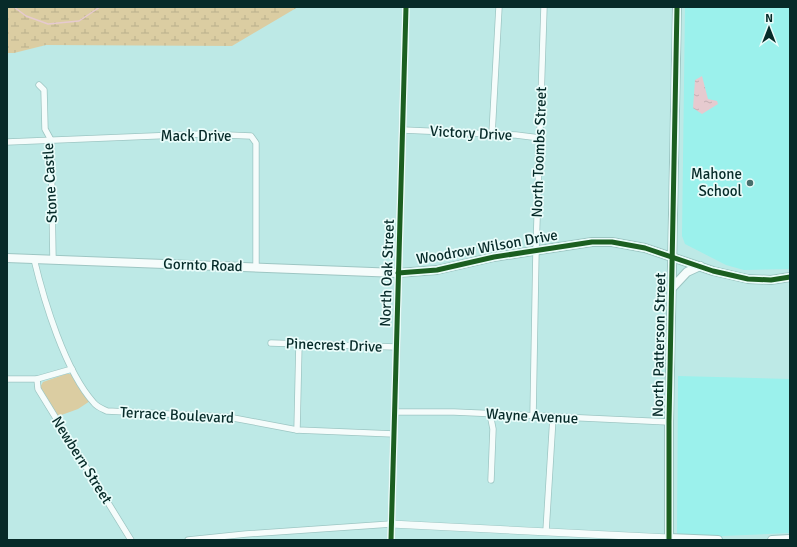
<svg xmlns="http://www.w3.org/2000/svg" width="797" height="547" font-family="Signika,sans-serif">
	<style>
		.built { fill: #9bf1ec }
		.green { fill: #dbcda2 }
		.wetland { fill: url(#wetland-marsh) }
		.water { fill: url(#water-ripples) }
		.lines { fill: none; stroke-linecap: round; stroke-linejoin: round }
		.stream { stroke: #e6cacf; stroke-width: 1.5 }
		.minor-casing { stroke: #9dc6c3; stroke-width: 7 }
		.tertiary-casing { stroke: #9dc6c3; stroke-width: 8 }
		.secondary-casing { stroke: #9dc6c3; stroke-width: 10 }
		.minor { stroke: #f5fcfb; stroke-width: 5.5 }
		.tertiary { stroke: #f5fcfb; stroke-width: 7 }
		.secondary { stroke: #f5fcfb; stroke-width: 8 }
		.cycleway-casing { stroke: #e9fcfa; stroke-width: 8 }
		.cycleway { stroke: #1b5e20; stroke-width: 5 }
		.poi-dot { fill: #476e6b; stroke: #e9fcfa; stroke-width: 1.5 }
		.labels { text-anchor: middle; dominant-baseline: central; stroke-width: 3.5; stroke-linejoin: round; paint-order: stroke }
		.street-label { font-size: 15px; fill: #072b29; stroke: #e9fcfa }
		.poi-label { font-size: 15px; fill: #072b29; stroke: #e9fcfa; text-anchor: end }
	</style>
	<defs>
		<pattern id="wetland-marsh" width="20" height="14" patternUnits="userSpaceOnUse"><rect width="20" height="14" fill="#dbcda2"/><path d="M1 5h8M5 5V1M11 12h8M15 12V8" fill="none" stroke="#bab08c"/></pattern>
		<pattern id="water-ripples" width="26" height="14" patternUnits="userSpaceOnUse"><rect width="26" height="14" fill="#e6cacf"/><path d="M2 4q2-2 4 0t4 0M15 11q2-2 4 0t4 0" fill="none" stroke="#c4aeb2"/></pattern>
	</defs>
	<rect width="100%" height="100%" fill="#bde9e6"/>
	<g class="built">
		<polygon points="685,7 790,7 790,269 744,270 726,265 685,244 682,236"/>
		<polygon points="678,376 790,379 790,533 722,536 723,540 677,540"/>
	</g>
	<polygon class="green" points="66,374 71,374 90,401 78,409 56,417 39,389 43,382"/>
	<polygon class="wetland" points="7,7 298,7 232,46 46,45 14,53 7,53"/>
	<polygon class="water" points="702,76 708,99 717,101 718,104 702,114 693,108 695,80"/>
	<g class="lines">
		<polyline class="stream" points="14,7 26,16 48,24 79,21 100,7"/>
		<g class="minor-casing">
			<g id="minor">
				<polyline points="39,85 44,90 45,129 51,140 53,260"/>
				<polyline points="403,130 516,135 540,138"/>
				<polyline points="492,134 499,7"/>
				<polyline points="7,142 202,134 251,136 256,143 256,267"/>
				<path d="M34,259C44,301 65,371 94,403C97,407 103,409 107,411L228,417L297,430L394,434"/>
				<polyline points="271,343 396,347"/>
				<polyline points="7,379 37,379 72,369"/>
				<polyline points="37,379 38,389 46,402 131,540"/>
				<polyline points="395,412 454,412 669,422"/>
				<polyline points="490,414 493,429 491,480"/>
				<polyline points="533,417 536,250 544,7"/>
				<polyline points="297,430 299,343"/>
				<polyline points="546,531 553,417"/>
				<polyline points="188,540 246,534 391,524"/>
			</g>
		</g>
		<g class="tertiary-casing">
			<g id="tertiary">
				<polyline points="391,524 669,538"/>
				<polyline points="391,540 406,7"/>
			</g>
		</g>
		<g class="secondary-casing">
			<g id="secondary">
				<polyline points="7,258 398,273 437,270 494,257 592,242 612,242 645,248 713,271 748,279 771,280 790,277"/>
				<polyline points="672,288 687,272 700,266"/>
				<polyline points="669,538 718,540"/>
				<polyline points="669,540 669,422 677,7"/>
				<polyline points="772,540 790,539"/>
			</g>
		</g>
		<use href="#minor" class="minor"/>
		<use href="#tertiary" class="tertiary"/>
		<use href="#secondary" class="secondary"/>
		<g class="cycleway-casing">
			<g id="cycleway">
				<polyline points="398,273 437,270 494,257 592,242 612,242 645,248 713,271 748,279 771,280 790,277"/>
				<polyline points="391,540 406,7"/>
				<polyline points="669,540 669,422 677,7"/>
			</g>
		</g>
		<use href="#cycleway" class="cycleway"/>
	</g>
	<circle class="poi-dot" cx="750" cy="183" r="4"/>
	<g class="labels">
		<g class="street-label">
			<text transform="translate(471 133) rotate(3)">Victory Drive</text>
			<text x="196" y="136">Mack Drive</text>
			<text transform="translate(539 152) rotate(-88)">North Toombs Street</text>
			<text transform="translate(50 183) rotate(-93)">Stone Castle</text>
			<text transform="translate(487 247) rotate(-10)">Woodrow Wilson Drive</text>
			<text transform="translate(203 265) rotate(2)">Gornto Road</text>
			<text transform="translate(387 273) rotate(-88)">North Oak Street</text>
			<text transform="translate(334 345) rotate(2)">Pinecrest Drive</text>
			<text transform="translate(659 345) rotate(-89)">North Patterson Street</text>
			<text transform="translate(177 415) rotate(3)">Terrace Boulevard</text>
			<text transform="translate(532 416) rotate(3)">Wayne Avenue</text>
			<text transform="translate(82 460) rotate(58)">Newbern Street</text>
		</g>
		<g class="poi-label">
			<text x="742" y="174">Mahone<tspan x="742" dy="17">School</tspan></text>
		</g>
	</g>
	<rect width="797" height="547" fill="none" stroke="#072b29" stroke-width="16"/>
	<g transform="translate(769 28)" stroke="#e9fcfa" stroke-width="3" paint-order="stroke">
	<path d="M0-3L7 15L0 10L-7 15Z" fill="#072b29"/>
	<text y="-6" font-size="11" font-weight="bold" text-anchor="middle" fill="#072b29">N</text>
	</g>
</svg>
